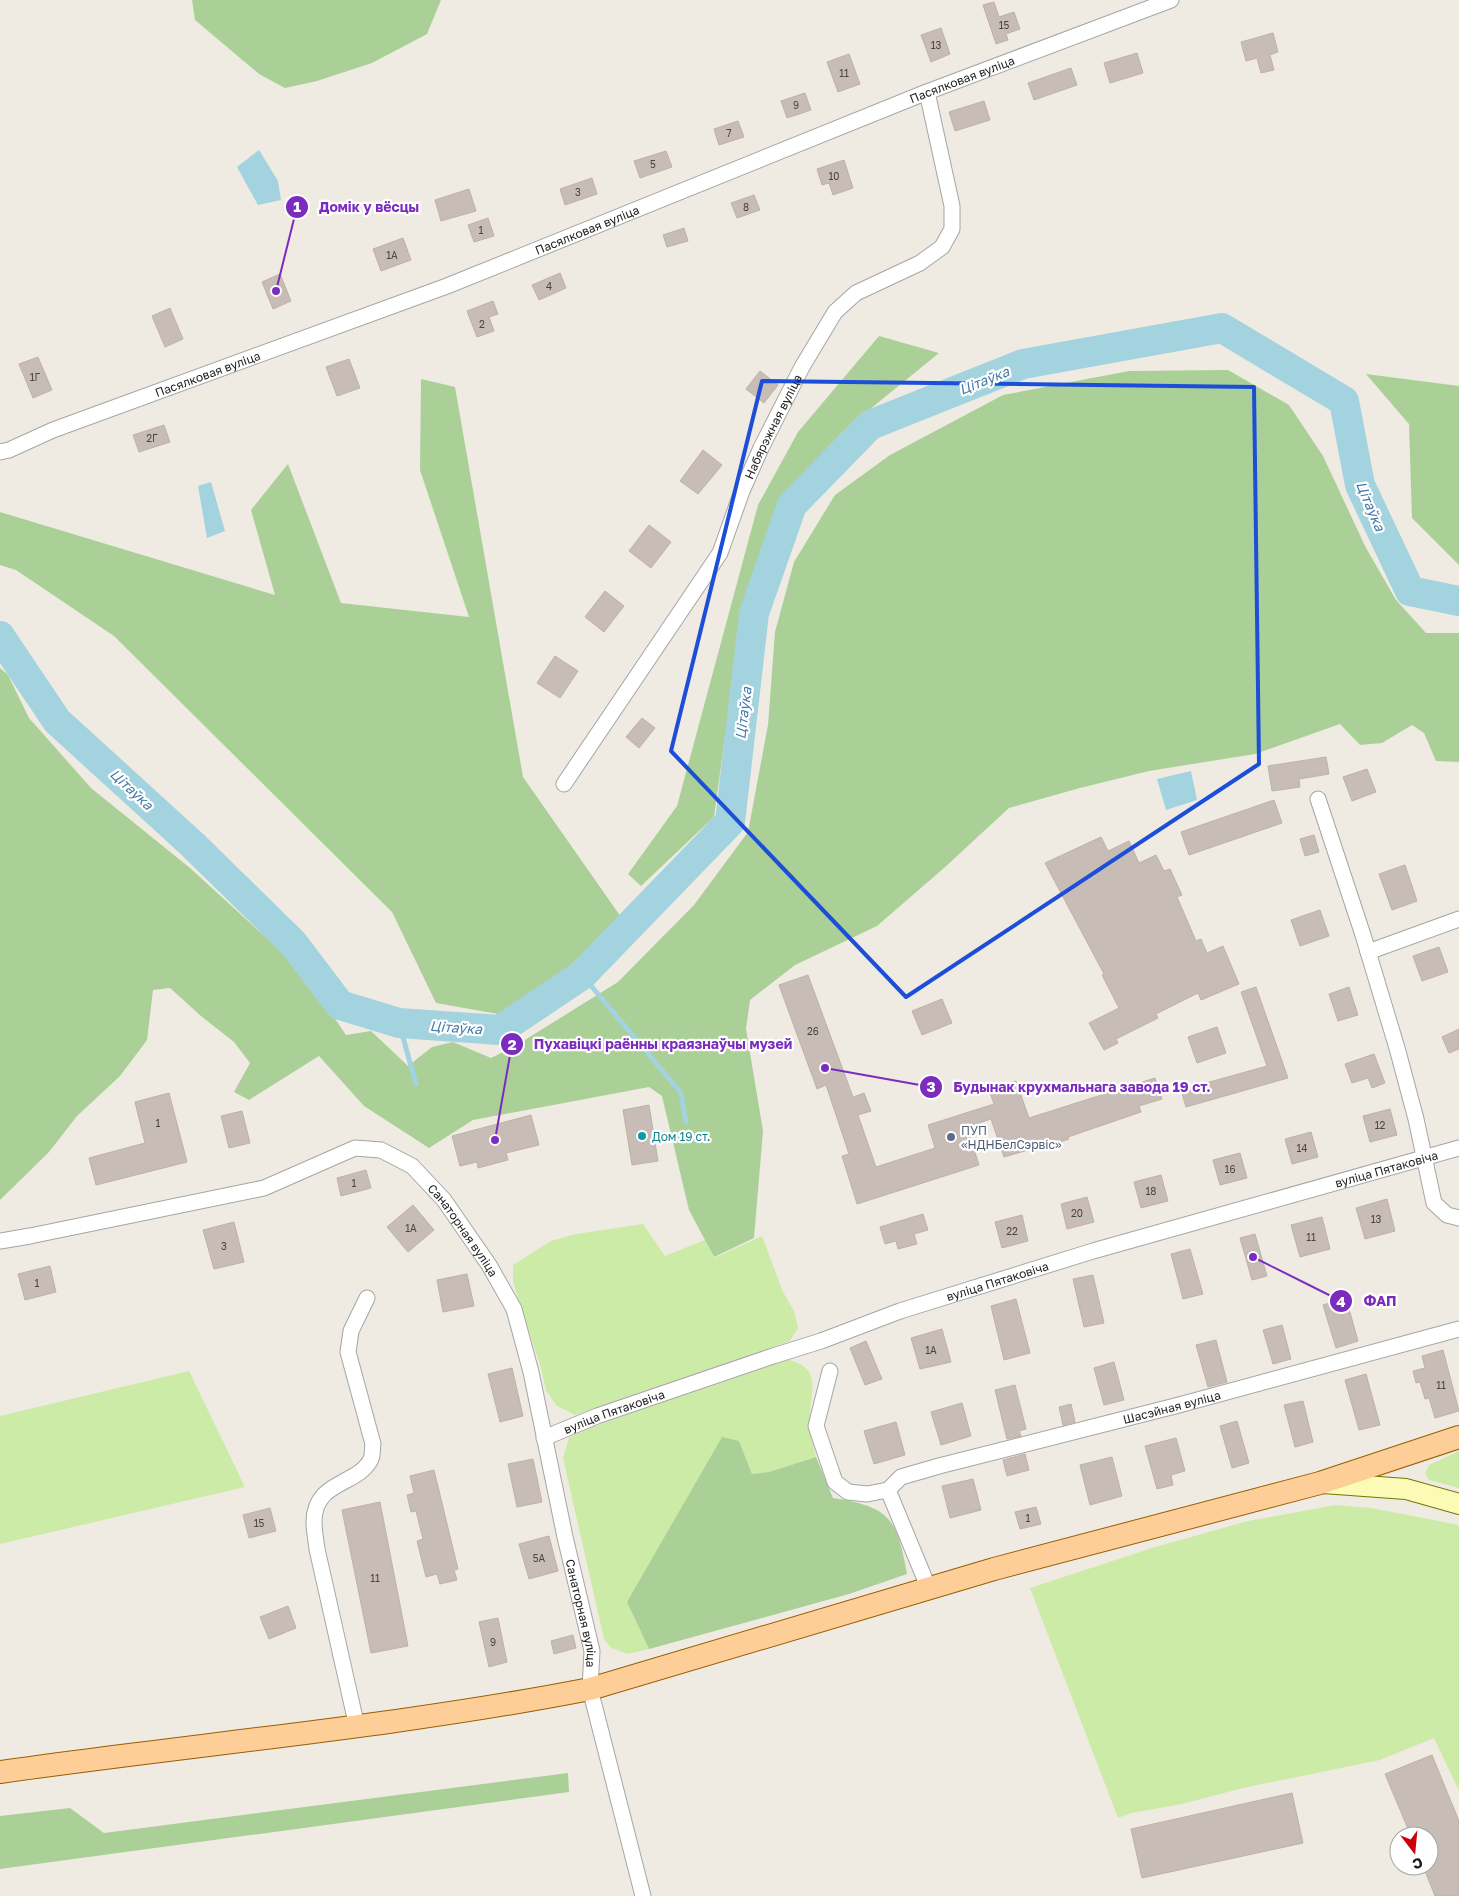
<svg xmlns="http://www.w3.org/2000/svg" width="1459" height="1896" font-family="'Golos Text',sans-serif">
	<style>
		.grass { fill: #cceba7 }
		.forest { fill: #aad097 }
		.water { fill: #a2d3de }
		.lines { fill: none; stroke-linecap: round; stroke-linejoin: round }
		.stream { stroke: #a2d3de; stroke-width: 5 }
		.river { stroke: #a2d3de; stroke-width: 30 }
		.building { fill: #c7bdb6; stroke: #c1b0a5 }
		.minor-casing { stroke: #a5a5a5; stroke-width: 17 }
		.secondary-casing { stroke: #707802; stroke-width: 22 }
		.primary-casing { stroke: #975e00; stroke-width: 24 }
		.minor { stroke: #fff; stroke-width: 15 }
		.secondary { stroke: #fbfbb5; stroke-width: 20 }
		.primary { stroke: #fece99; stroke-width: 22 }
		.marked { fill: none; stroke: #1d4ed8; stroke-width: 4; stroke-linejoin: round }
		.culture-dot { fill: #0f9aa8; stroke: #fff; stroke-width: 2 }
		.service-dot { fill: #5c6f8a; stroke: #fff; stroke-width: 2 }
		.labels { text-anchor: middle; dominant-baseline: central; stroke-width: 4.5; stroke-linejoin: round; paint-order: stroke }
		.number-label { font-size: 10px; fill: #484644 }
		.street-label { font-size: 12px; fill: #1e1e1e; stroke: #fff }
		.service-label { font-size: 12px; fill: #4e5e75; stroke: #fff; text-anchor: start }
		.culture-label { font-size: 12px; fill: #0d838f; stroke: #fff; text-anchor: start }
		.water-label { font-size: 14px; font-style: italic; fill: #447ba8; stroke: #fff }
		.leader { fill: none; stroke: #7b2cbf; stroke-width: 2 }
		.callout-dot { fill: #7b2cbf; stroke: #fff; stroke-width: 2 }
		.mark-label { font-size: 15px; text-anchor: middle; font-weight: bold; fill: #fff }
		.callout-label { font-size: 14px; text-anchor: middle; font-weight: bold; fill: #7b2cbf; stroke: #fff; stroke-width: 4.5; stroke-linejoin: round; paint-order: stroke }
	</style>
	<rect width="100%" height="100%" fill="#efebe3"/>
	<g class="grass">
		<polygon points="643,1224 665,1256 705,1240 714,1258 762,1236 783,1292 794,1311 798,1328 790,1341 575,1415 557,1406 546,1390 541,1368 513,1282 513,1265 551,1241 576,1234"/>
		<path d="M784,1359C828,1367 807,1396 810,1425C810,1436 814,1447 816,1457L769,1472L752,1474L739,1441L627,1602L649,1649L628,1654L611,1648L604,1639L563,1458L569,1438L587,1429Z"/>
		<polygon points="189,1371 245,1487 0,1544 0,1416"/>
		<polygon points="1459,1451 1459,1488 1429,1480 1425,1473 1429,1465"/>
		<polygon points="1336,1505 1371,1508 1459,1525 1459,1791 1434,1738 1380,1760 1243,1788 1182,1804 1131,1813 1118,1818 1030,1588 1152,1548 1248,1521"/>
	</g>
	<g class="forest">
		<polygon points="192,0 441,0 427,34 372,63 317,81 285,88 259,74 195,20"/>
		<polygon points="879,336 939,353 842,432 781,502 742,613 714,817 641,886 628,874 677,806 758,505 798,432"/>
		<polygon points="1228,370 1289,405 1323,456 1366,548 1396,600 1426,633 1459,633 1459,762 1436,761 1424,733 1412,725 1382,743 1360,745 1340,724 1255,754 1149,771 1080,788 1009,808 944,868 877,926 795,965 750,1000 746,1029 763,1131 754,1238 714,1257 689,1210 662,1096 649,1087 473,1120 429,1148 364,1106 319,1056 249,1100 234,1092 250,1063 234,1042 201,1016 170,988 153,990 147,1040 120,1076 77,1116 49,1152 0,1200 0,668 8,675 29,718 91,788 190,868 294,963 321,998 346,1035 371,1031 408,1066 432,1047 453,1042 491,1058 520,1043 618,982 694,905 748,832 768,725 775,632 794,562 835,495 890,455 1003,395 1129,371"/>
		<polygon points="1366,374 1459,386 1459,565 1412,518 1409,424"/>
		<polygon points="421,379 455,387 523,777 621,917 563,972 498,1014 436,1003 392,912 114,636 16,570 0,565 0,512 275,595 251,510 288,464 341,603 469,617 420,470"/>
		<path d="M722,1437L739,1441L752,1474L769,1472L816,1457L833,1498C890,1507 897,1518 907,1574L849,1594L649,1649L627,1602Z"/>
		<polygon points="568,1773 569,1792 0,1869 0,1816 70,1808 104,1833"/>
	</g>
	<g class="water">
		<polygon points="259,150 278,181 281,200 258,205 237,167"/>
		<polygon points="211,482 225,531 207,538 198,486"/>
		<polygon points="1191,771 1197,800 1166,810 1157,779"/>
	</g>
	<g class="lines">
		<g class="stream">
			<polyline points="582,975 681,1093 686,1122"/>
			<polyline points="399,1023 416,1084"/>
		</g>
		<polyline class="river" points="0,636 57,721 193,845 293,943 340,1005 399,1023 500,1030 582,975 730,822 754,613 792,505 870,425 1023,364 1222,328 1344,401 1360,485 1410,591 1459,601"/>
	</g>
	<g class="building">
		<polygon points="994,2 999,17 1014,12 1020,29 1006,34 1008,40 996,44 983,5"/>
		<polygon points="941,28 950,54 931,62 921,35"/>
		<polygon points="1273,33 1278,52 1270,55 1274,70 1261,73 1257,58 1246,61 1241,42"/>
		<polygon points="1137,53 1143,73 1110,83 1104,63"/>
		<polygon points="849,54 860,84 838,92 827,62"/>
		<polygon points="1071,68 1077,85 1034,100 1028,83"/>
		<polygon points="805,93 811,110 787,118 781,101"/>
		<polygon points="984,101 990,120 955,131 949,112"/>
		<polygon points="738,121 744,137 719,145 714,129"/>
		<polygon points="666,151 672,167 640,178 634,161"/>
		<polygon points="844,160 853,188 833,195 829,183 822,185 817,169"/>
		<polygon points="592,178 597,194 565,205 560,189"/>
		<polygon points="469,189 476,211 441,221 435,200"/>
		<polygon points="754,195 760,210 737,218 731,203"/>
		<polygon points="488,218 494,236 474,242 468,225"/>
		<polygon points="684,228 688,241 667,247 663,235"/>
		<polygon points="403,238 411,260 381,271 373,249"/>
		<polygon points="560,273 566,288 539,300 532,285"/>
		<polygon points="280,274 291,301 273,309 262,282"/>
		<polygon points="493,301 498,314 489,317 494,331 477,337 467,311"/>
		<polygon points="170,308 183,339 165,347 152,316"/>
		<polygon points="38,357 52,390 33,398 19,364"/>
		<polygon points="349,359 360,388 337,396 326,367"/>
		<polygon points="760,371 778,385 764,403 746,389"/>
		<polygon points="164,425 170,442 139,452 133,435"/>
		<polygon points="703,450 722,465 698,494 680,481"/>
		<polygon points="649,525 671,542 651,568 629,551"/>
		<polygon points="605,591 624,606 604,632 585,617"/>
		<polygon points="555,656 578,671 560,698 537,683"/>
		<polygon points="642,718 655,728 639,748 626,737"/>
		<polygon points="1326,757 1329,774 1299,779 1300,787 1272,791 1268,766"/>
		<polygon points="1367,769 1376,792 1352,801 1343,777"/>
		<polygon points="1274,800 1282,823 1189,855 1181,832"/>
		<polygon points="1314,835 1319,852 1305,856 1300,839"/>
		<polygon points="1101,837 1108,851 1129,841 1139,863 1156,855 1164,871 1170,869 1182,895 1177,897 1196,941 1201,939 1207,953 1223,946 1239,984 1201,1000 1198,993 1156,1014 1158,1018 1116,1039 1118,1043 1104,1050 1089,1023 1119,1008 1102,975 1104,974 1045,863"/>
		<polygon points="1405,865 1417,901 1392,910 1379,874"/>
		<polygon points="1320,910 1329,936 1300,946 1291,920"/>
		<polygon points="1439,947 1448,972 1422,981 1413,956"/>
		<polygon points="808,975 853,1097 864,1093 871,1111 858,1115 876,1167 935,1148 928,1125 994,1104 989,1090 1016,1081 1029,1118 1155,1078 1162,1099 1139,1106 1141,1112 1068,1137 1069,1139 1036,1150 1035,1148 1004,1157 991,1119 967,1127 979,1165 857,1204 842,1156 849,1154 826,1085 817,1089 779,985"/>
		<polygon points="1256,987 1288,1078 1186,1107 1181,1090 1267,1066 1241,992"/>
		<polygon points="1349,987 1358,1015 1338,1021 1329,994"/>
		<polygon points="942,999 952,1023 922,1035 912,1011"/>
		<polygon points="1217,1027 1226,1053 1197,1063 1188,1037"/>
		<polygon points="1459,1029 1459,1049 1449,1053 1442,1037"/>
		<polygon points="1374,1054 1385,1083 1372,1088 1368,1078 1352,1083 1345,1064"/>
		<polygon points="169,1093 187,1162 96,1185 89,1158 145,1143 135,1102"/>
		<polygon points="649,1105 658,1161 632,1165 623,1110"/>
		<polygon points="1390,1109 1397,1135 1370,1142 1363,1116"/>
		<polygon points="242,1111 250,1143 229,1148 221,1116"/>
		<polygon points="531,1115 539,1145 506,1153 508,1160 478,1168 477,1162 460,1166 452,1136"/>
		<polygon points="1311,1132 1318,1157 1292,1164 1285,1139"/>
		<polygon points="1240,1153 1247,1178 1220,1185 1213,1160"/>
		<polygon points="366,1170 371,1188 341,1196 337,1178"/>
		<polygon points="1161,1175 1168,1201 1141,1208 1134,1182"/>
		<polygon points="1087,1197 1094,1222 1067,1229 1061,1204"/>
		<polygon points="1387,1199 1395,1231 1365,1239 1356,1208"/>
		<polygon points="413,1205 434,1230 408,1252 387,1227"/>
		<polygon points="923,1214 928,1230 914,1234 917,1244 898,1249 896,1241 885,1244 880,1227"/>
		<polygon points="1022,1215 1028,1241 1002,1248 995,1222"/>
		<polygon points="1322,1217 1330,1249 1300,1257 1291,1225"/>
		<polygon points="234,1222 244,1262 214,1269 203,1230"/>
		<polygon points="1255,1234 1267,1276 1252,1280 1240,1238"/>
		<polygon points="1190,1249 1203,1294 1183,1299 1171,1254"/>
		<polygon points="50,1266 56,1292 25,1300 18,1274"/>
		<polygon points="467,1274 474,1306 443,1312 437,1280"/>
		<polygon points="1093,1275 1104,1323 1084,1327 1073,1279"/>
		<polygon points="1346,1298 1358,1341 1336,1348 1323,1305"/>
		<polygon points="1016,1299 1030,1353 1004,1360 991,1306"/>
		<polygon points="1282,1325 1291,1359 1273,1364 1263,1330"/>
		<polygon points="942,1329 951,1362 920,1369 911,1338"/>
		<polygon points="1216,1340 1227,1382 1208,1387 1196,1345"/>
		<polygon points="866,1341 882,1379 865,1385 850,1348"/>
		<polygon points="1443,1350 1459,1411 1435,1418 1429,1398 1425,1399 1420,1382 1416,1383 1413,1371 1425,1368 1422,1356"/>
		<polygon points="1114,1362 1124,1400 1104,1405 1094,1368"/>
		<polygon points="512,1368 523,1416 500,1422 488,1374"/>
		<polygon points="1366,1374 1380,1425 1359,1430 1345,1380"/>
		<polygon points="1015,1385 1026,1429 1019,1431 1021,1436 1007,1439 995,1390"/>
		<polygon points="1303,1401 1313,1442 1295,1447 1284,1405"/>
		<polygon points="962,1403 971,1436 941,1445 931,1412"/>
		<polygon points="1071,1404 1075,1422 1063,1425 1059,1407"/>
		<polygon points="1237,1421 1249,1463 1232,1468 1220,1426"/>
		<polygon points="896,1422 905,1455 874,1464 864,1431"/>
		<polygon points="1176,1438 1185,1471 1171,1475 1173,1485 1157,1489 1145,1446"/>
		<polygon points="1025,1454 1029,1470 1007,1476 1003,1460"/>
		<polygon points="1112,1457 1122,1496 1090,1505 1080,1465"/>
		<polygon points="533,1459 542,1502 517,1507 508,1464"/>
		<polygon points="434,1470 458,1569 454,1570 457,1580 440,1584 437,1574 426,1577 417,1541 423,1539 416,1511 411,1512 407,1495 414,1493 410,1476"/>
		<polygon points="973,1479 981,1510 950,1518 942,1486"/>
		<polygon points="380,1502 408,1646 371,1653 342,1510"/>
		<polygon points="1036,1507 1041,1524 1020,1529 1015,1512"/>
		<polygon points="270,1508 276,1531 249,1538 243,1515"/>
		<polygon points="549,1536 558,1571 529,1579 519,1544"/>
		<polygon points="288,1606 296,1628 269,1639 260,1617"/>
		<polygon points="498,1618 507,1662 489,1667 479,1622"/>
		<polygon points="573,1635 576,1648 554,1654 551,1641"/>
		<polygon points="1432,1755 1459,1821 1459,1896 1435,1896 1423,1866 1429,1866 1429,1836 1411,1836 1385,1774"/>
		<polygon points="1292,1793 1303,1843 1142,1878 1131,1829"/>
	</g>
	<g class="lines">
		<g class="minor-casing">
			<g id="minor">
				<path id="s1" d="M0,452L9,450L53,430L447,286L927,92L1171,0"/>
				<path id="s2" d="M564,784L720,553L742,491L761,448L802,367L835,312L856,293L920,263L942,247L952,229V206L927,92"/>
				<polyline points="1318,799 1363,935 1397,1048 1416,1119 1434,1203 1447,1215 1459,1218"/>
				<polyline points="1368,952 1459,919"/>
				<path id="s3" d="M0,1241L30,1236L264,1188L355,1148L381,1150L412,1166L444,1200L489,1265L514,1309L531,1372L565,1537L592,1651L590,1689L643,1896"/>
				<polyline points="830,1371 816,1426 835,1482 848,1492 867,1494 888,1490"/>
				<path id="s4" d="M544,1438L597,1416L773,1356L821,1341L900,1311L1093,1251L1459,1148"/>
				<path id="s5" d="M888,1490L901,1477L939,1466L1179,1405L1459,1329"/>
				<polyline points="888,1490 929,1589"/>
				<path d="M357,1727L317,1549C316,1540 314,1531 314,1522C314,1480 358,1486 371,1459C373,1455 372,1449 373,1444L348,1352L351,1331L367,1298"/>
			</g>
		</g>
		<g class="secondary-casing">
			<polyline id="secondary" points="1323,1483 1406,1489 1459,1504"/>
		</g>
		<g class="primary-casing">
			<path id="primary" d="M0,1772C197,1744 395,1727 590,1689L994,1569L1320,1483L1459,1437"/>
		</g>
		<use href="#minor" class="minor"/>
		<use href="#secondary" class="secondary"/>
		<use href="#primary" class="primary"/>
	</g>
	<path class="marked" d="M762,381L1254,387L1259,764L906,997L671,751Z"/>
	<circle class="culture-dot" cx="642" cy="1136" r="5"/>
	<circle class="service-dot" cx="951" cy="1137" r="5"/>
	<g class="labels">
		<g class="number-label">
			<text x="1004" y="25">15</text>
			<text x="936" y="45">13</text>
			<text x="844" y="73">11</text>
			<text x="796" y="105">9</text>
			<text x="729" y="133">7</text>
			<text x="653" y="164">5</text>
			<text x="834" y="176">10</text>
			<text x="578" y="192">3</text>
			<text x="746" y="207">8</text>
			<text x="481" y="230">1</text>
			<text x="392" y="255">1А</text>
			<text x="549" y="286">4</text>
			<text x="482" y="324">2</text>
			<text x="35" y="377">1Г</text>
			<text x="152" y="438">2Г</text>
			<text x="813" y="1031">26</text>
			<text x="158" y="1123">1</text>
			<text x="1380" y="1125">12</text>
			<text x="1302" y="1148">14</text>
			<text x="1230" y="1169">16</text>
			<text x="354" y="1183">1</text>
			<text x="1151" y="1191">18</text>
			<text x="1077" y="1213">20</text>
			<text x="1376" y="1219">13</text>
			<text x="411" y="1228">1А</text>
			<text x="1012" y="1231">22</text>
			<text x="1311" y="1237">11</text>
			<text x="224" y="1246">3</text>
			<text x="37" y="1283">1</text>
			<text x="931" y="1350">1А</text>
			<text x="1441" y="1385">11</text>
			<text x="1028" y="1518">1</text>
			<text x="259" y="1523">15</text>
			<text x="539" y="1558">5А</text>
			<text x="375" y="1578">11</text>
			<text x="493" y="1642">9</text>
		</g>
		<g class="street-label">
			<text stroke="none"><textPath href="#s1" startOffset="1032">Пасялковая вуліца</textPath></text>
			<text stroke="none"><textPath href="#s1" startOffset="628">Пасялковая вуліца</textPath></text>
			<text stroke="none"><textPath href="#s1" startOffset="222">Пасялковая вуліца</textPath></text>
			<text stroke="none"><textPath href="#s2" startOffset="416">Набярэжная вуліца</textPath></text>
			<text stroke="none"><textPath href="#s4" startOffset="885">вуліца Пятаковіча</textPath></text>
			<text stroke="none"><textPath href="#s3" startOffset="512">Санаторная вуліца</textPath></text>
			<text stroke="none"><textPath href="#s4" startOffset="480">вуліца Пятаковіча</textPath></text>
			<text stroke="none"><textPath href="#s5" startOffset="298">Шасэйная вуліца</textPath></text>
			<text stroke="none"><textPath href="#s4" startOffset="75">вуліца Пятаковіча</textPath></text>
			<text stroke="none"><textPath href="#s3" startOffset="918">Санаторная вуліца</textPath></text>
		</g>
		<g class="service-label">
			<text x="961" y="1130">ПУП<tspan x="961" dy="14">«НДНБелСэрвіс»</tspan></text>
		</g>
		<g class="culture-label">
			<text x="652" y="1136">Дом 19 ст.</text>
		</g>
		<g class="water-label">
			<text transform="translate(984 380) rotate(-22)">Цітаўка</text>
			<text transform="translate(1371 506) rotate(67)">Цітаўка</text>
			<text transform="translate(743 713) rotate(-83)">Цітаўка</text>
			<text transform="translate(132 789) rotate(43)">Цітаўка</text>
			<text transform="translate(456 1027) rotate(4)">Цітаўка</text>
		</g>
	</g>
	<path class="leader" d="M276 291L297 207M495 1140L512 1044M825 1068L931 1087M1253 1257L1341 1301"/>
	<g class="callout-dot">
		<circle cx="276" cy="291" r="5"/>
		<circle cx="495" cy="1140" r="5"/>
		<circle cx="825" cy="1068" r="5"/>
		<circle cx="1253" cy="1257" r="5"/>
		<circle cx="297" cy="207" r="12"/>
		<circle cx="512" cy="1044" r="12"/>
		<circle cx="931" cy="1087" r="12"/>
		<circle cx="1341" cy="1301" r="12"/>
	</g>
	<g class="mark-label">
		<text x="297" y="212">1</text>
		<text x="512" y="1050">2</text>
		<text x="931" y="1092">3</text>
		<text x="1341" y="1307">4</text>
	</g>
	<g class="callout-label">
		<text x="369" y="212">Домік у вёсцы</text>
		<text x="663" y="1049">Пухавіцкі раённы краязнаўчы музей</text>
		<text x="1082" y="1092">Будынак крухмальнага завода 19 ст.</text>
		<text x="1380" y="1306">ФАП</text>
	</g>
	<g transform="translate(1414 1851) rotate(164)"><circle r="24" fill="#ffffff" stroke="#a5a5a5"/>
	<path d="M0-4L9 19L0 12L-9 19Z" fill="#cb0009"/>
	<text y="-8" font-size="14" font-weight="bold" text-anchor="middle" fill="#1e1e1e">С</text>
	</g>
</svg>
